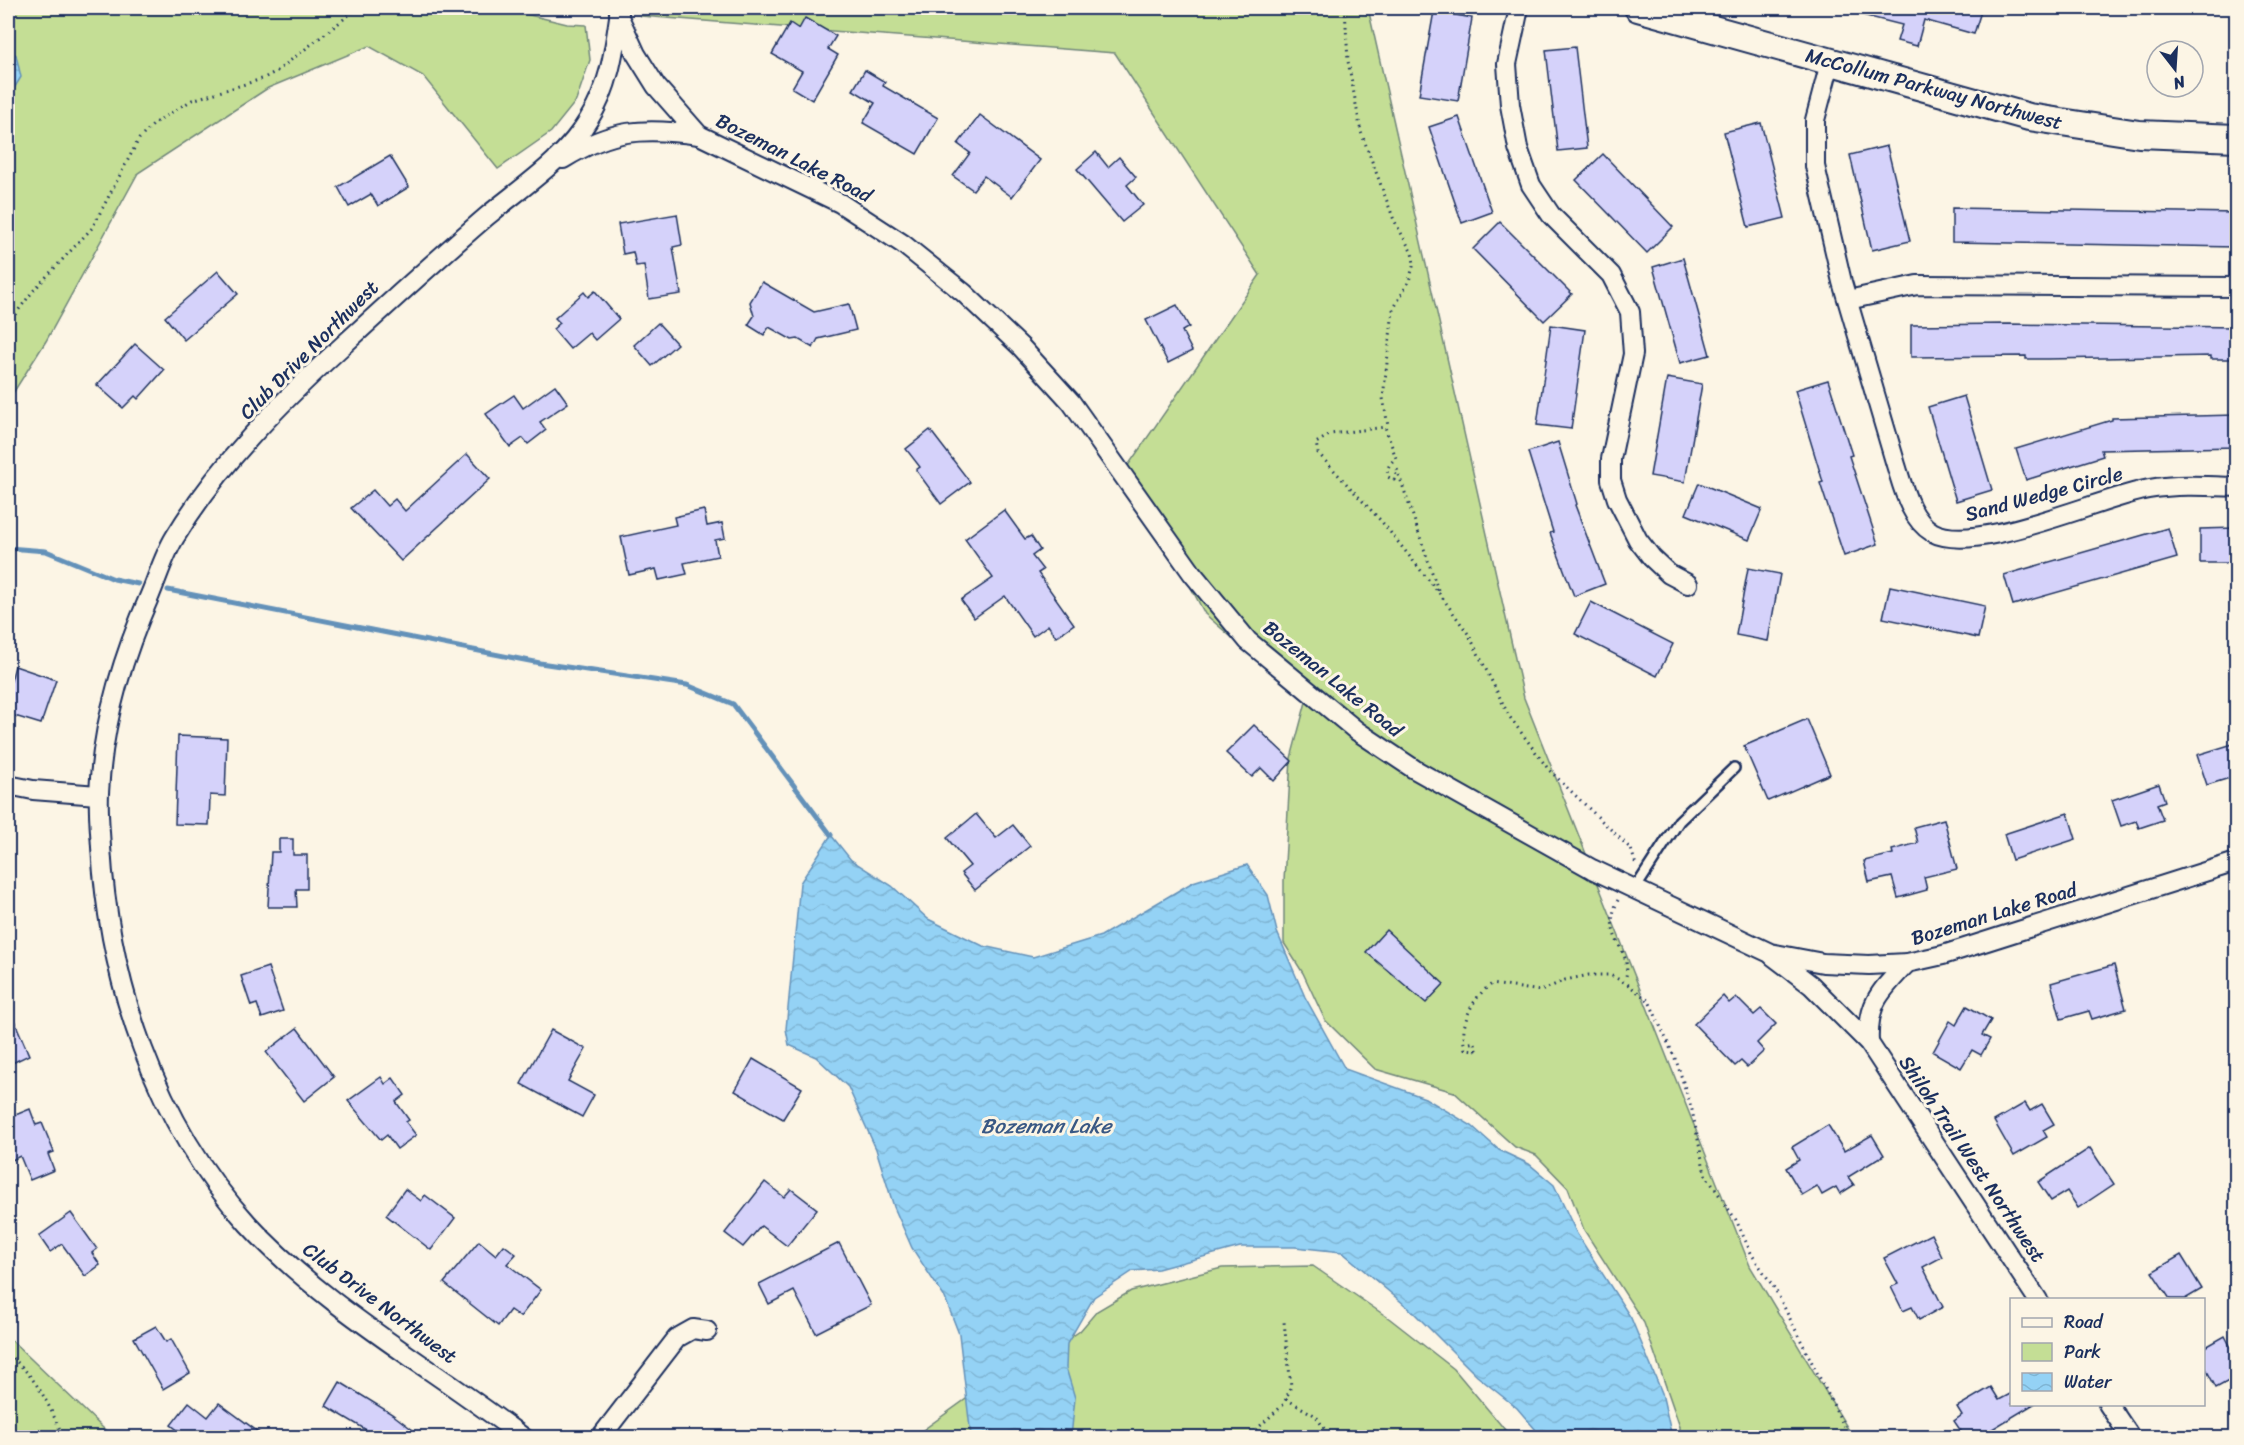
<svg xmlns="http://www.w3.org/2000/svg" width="2244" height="1445" font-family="Sriracha,sans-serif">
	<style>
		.green { fill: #c4de95; stroke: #70867a; stroke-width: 1.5 }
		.water { fill: url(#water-waves); stroke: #6491b9; stroke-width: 1.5 }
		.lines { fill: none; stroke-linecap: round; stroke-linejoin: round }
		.stream { stroke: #6491b9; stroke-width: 5 }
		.building { fill: #d5d2fa; stroke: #1b2f5e; stroke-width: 1.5 }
		.lane-casing { stroke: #1b2f5e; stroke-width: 14 }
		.street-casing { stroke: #1b2f5e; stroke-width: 22 }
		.secondary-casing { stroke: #1b2f5e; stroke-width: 30 }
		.path { stroke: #1b2f5e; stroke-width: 3; stroke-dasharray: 1.5 4.5; stroke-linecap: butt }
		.lane { stroke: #fcf5e5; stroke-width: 9 }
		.street { stroke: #fcf5e5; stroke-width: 18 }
		.secondary { stroke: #fcf5e5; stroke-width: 26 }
		.labels { text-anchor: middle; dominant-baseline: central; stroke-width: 6; stroke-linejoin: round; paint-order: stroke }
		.street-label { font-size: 20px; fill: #1b2f5e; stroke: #fcf5e5 }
		.water-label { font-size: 21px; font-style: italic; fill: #395884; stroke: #fcf5e5 }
	</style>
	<defs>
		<pattern id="water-waves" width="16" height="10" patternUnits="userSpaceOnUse" patternTransform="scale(1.5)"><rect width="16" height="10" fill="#94d2f5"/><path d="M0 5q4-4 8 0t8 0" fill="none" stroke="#7fb5d4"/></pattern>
	</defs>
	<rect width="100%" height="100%" fill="#fcf5e5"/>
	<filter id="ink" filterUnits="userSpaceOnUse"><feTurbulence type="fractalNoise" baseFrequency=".0167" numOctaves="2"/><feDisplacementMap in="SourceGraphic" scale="12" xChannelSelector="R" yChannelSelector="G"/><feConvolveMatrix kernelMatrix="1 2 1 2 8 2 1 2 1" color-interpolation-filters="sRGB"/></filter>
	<g filter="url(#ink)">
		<g class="green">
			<polygon points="8,8 507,8 513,11 567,24 586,25 590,60 576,101 551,132 498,169 423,76 369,46 268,88 138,173 46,341 8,401"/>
			<polygon points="640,8 1368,8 1524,698 1750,1266 1853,1437 1680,1437 1680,1427 1644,1323 1584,1230 1568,1188 1536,1155 1515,1147 1454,1092 1375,1069 1325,1020 1303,973 1284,943 1284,881 1291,758 1306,702 1205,614 1127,467 1260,275 1115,53 641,16"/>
			<polygon points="1313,1266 1390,1319 1454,1369 1511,1437 912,1438 1012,1366 1052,1350 1080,1331 1097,1311 1131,1291 1222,1268"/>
			<polygon points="8,1337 102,1427 113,1437 8,1437"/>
		</g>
		<g class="water">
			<polygon points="8,48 16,55 21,77 8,98"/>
			<polygon points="831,835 851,860 892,886 928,919 983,946 1033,957 1101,936 1193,882 1247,865 1268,895 1277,932 1305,997 1345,1069 1425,1098 1472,1126 1499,1150 1529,1164 1554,1185 1577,1234 1631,1318 1662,1393 1672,1437 1542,1437 1517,1408 1477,1376 1412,1311 1342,1252 1295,1247 1240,1247 1158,1269 1133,1271 1094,1297 1067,1344 1066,1368 1075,1398 1071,1437 971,1437 959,1334 945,1298 912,1248 894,1207 876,1149 848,1087 816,1057 789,1045 786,1029 800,883"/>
		</g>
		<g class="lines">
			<g class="stream">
				<polyline points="8,548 46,551 114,579 138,584"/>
				<polyline points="168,590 540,663 687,685 733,704 831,835"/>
			</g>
		</g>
		<g class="building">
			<polygon points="1855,8 1982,8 1974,34 1924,20 1917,46 1897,41 1902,25 1854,13"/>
			<polygon points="1434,11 1472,18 1458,101 1419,95"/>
			<polygon points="805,18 836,36 828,49 838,55 812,100 792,88 802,71 772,54 790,23 799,29"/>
			<polygon points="1575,47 1587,148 1558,151 1546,50"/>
			<polygon points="865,70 885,82 883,86 938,118 917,154 863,123 875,103 853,90"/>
			<polygon points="980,115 1040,160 1012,197 984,176 973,190 953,176 970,153 958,144"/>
			<polygon points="1459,117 1492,212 1462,223 1429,127"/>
			<polygon points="1761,123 1785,218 1748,227 1724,132"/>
			<polygon points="1887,146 1910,241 1872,250 1850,155"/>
			<polygon points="1096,152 1108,167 1119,157 1136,177 1127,185 1143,205 1122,222 1077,169"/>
			<polygon points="1603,154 1673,227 1647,253 1576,180"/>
			<polygon points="390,156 409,187 378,206 371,194 349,207 338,187"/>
			<polygon points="1952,208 2236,213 2236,247 1952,242"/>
			<polygon points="677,214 682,245 673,247 681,294 649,299 644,265 636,266 633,252 623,254 618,224"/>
			<polygon points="1500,222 1572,294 1544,321 1473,249"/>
			<polygon points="1683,258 1710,355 1680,363 1653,267"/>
			<polygon points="218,271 238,294 184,340 165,317"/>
			<polygon points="762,282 814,312 849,304 856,330 818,339 813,348 798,339 792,340 769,327 764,335 748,325 754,316 750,302"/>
			<polygon points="595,291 619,319 595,340 589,333 570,349 553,329 560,323 555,318 584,292 588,297"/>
			<polygon points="1177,305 1189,327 1182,331 1192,351 1168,363 1146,320"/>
			<polygon points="658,323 677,344 652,366 634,345"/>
			<polygon points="2008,324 2236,327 2236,359 2211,359 2211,356 2048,359 2026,359 2026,356 1911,357 1911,325"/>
			<polygon points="1551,325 1585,330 1571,429 1537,425"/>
			<polygon points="135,344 164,370 138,399 135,396 123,408 97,385"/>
			<polygon points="1667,378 1702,384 1685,482 1650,476"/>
			<polygon points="1828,380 1852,455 1849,456 1878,544 1844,556 1820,483 1823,482 1795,390"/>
			<polygon points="555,385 568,403 540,422 546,430 528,444 523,438 510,447 486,414 514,395 523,408"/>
			<polygon points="1964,396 1992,490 1956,501 1928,407"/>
			<polygon points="2236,415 2236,447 2101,450 2103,456 2026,480 2016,449 2112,420 2112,418"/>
			<polygon points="930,430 970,482 941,504 916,470 920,467 906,449"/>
			<polygon points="1558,442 1577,504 1575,505 1605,584 1574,596 1550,533 1553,532 1528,452"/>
			<polygon points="467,454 490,479 401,561 351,508 373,490 387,506 395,499 405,511"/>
			<polygon points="1699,483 1762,509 1749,540 1686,514"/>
			<polygon points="704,510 707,526 722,523 725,538 715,540 718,556 684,563 687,574 659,580 656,569 629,575 621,537 676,525 674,517"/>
			<polygon points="1004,510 1025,539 1031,536 1040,550 1032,556 1043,570 1038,573 1074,624 1056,637 1048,625 1033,636 1005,596 974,618 961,600 993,578 965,539"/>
			<polygon points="2168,528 2177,558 2013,605 2004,575"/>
			<polygon points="2236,528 2236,563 2200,563 2200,529"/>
			<polygon points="1748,568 1780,574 1768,641 1736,635"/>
			<polygon points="1890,586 1985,606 1978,638 1883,618"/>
			<polygon points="1591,602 1673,644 1657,676 1575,634"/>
			<polygon points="15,666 56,680 41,724 8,714 8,680 11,681"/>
			<polygon points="1807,719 1830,774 1768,801 1744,746"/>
			<polygon points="1254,725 1292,761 1274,781 1261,768 1252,777 1226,753"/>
			<polygon points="178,736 227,738 225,796 210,795 209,825 175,824"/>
			<polygon points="2236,743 2236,766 2230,768 2233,777 2207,785 2197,755"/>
			<polygon points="2159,784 2165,801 2157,804 2163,820 2139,828 2136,821 2121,826 2112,800"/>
			<polygon points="2068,813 2076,839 2012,860 2004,834"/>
			<polygon points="976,814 996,838 1013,825 1030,846 975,890 961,873 970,866 947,838"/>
			<polygon points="1944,819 1957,869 1924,877 1927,890 1898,898 1892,877 1869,882 1864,861 1893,854 1892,850 1918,843 1914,827"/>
			<polygon points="279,839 293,839 293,855 307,855 307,889 296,889 297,907 268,907 271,852 279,852"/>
			<polygon points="1386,930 1444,984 1426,1003 1366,952"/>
			<polygon points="2114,965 2126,1009 2092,1019 2089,1011 2061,1019 2051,983"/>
			<polygon points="268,967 283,1011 262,1018 257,1004 251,1006 241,976"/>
			<polygon points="1723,996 1729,1003 1736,997 1754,1015 1761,1009 1776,1024 1757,1043 1764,1051 1747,1067 1741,1061 1735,1066 1694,1024"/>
			<polygon points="8,1006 29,1055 8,1065"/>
			<polygon points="1967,1006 1991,1020 1982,1035 1990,1039 1981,1055 1972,1050 1961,1068 1933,1052 1950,1021 1956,1025"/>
			<polygon points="297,1028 334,1077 304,1101 266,1052"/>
			<polygon points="551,1030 586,1049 568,1081 594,1095 582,1117 521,1084"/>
			<polygon points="753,1059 802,1088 783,1119 735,1091"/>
			<polygon points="381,1077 385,1084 393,1078 405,1095 396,1102 409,1120 406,1122 416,1135 397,1149 387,1135 381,1140 348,1101"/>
			<polygon points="2025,1103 2030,1111 2042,1104 2054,1124 2043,1130 2047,1137 2014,1156 1994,1121"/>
			<polygon points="30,1109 36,1125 42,1123 54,1152 48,1154 54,1170 30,1180 20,1156 8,1162 8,1142 13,1140 8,1118"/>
			<polygon points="1828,1125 1844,1151 1872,1135 1884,1155 1848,1177 1854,1185 1840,1194 1836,1187 1822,1195 1817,1186 1802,1195 1786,1168 1799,1160 1792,1147"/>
			<polygon points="2090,1148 2114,1184 2078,1208 2067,1191 2051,1201 2038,1182"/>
			<polygon points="765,1182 784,1197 791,1189 817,1209 787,1246 761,1226 743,1247 725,1233"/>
			<polygon points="405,1189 421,1201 425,1195 455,1218 431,1250 386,1215"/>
			<polygon points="71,1213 97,1249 92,1253 100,1265 85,1276 62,1244 50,1252 39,1236"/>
			<polygon points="1931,1234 1942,1257 1923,1267 1943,1307 1919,1320 1912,1307 1903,1311 1891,1287 1898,1284 1884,1258"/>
			<polygon points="479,1241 496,1255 504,1245 516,1254 507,1264 541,1290 520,1317 510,1310 498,1326 444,1283"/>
			<polygon points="839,1243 871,1305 816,1333 794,1291 769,1304 759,1284"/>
			<polygon points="2181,1255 2202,1289 2185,1299 2170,1299 2152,1272"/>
			<polygon points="156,1326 166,1342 171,1339 190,1373 163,1389 134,1338"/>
			<polygon points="2225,1336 2236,1357 2236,1377 2216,1388 2204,1365 2204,1348"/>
			<polygon points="340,1382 392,1414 422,1437 378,1437 326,1406"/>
			<polygon points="1991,1387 1999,1400 2012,1393 2012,1404 2034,1404 1979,1437 1965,1437 1954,1421 1962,1415 1957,1407"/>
			<polygon points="189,1402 208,1417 219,1403 265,1437 187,1437 171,1425"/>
		</g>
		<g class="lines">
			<g class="lane-casing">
				<polyline id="lane" points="1635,889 1679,821 1734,768"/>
			</g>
			<g class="street-casing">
				<g id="street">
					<polyline points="619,8 619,17 636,54 656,86 699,135 840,203 903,244 964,293 1021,347 1071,402 1192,573 1248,641 1357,731 1414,769 1592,869 1770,953 1823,963 1869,965 1907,963 1943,955 2236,862"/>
					<polyline points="1519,8 1507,64 1510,105 1518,148 1531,185 1551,215 1611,275 1630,312 1633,354 1611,459 1611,480 1617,499 1638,540 1652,558 1669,574 1688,584"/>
					<path d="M1830,63L1815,120V166L1842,282L1896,465C1903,487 1910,519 1932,532C1975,556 2099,498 2149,489C2178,484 2208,486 2236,487"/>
					<path d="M563,159C612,129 643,127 699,135"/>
					<polyline points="1848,300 1917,285 2236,287"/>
					<polyline points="8,785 33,790 98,795"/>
					<polyline points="1773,956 1811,985 1869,1043 2038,1300"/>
					<path d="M1869,1043C1867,1003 1880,992 1907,963"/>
					<polyline points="2108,1404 2131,1438"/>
					<path d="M524,1438C432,1367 327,1310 248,1224C155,1122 109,983 101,847C100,830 98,811 99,793C102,726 123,656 150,595C158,576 164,555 175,537C217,467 279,404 339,349C388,304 436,260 486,217C523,186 564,161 589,119C609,88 614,52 619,17"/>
					<polyline points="600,1438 677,1338 693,1329 707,1331"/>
				</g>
			</g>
			<g class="secondary-casing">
				<polyline id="secondary" points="1638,8 2029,117 2139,134 2236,138"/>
			</g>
			<g class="path">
				<polyline points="1345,8 1348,61 1361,132 1394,220 1412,253 1414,263 1409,281 1393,310 1383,398 1388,426"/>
				<polyline points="8,324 33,291 92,228 139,139 156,122 192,100 262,79 277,71 358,8"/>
				<path d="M1438,590L1397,469L1394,480L1388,477C1386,469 1389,464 1396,458L1385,427L1331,434L1316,443L1318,453L1382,522L1439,593L1469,635L1509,716L1549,770L1631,849L1636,865"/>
				<path d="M1618,900C1599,940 1635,948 1625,980"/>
				<path d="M1470,1043L1475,1042L1476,1050L1465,1049C1459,1025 1472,997 1492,984L1541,991L1565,980L1589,975H1610L1626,983L1649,1001L1677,1063L1692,1110L1705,1174L1736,1220L1752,1255L1775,1289L1850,1438"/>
				<path d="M8,1354C39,1380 47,1402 64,1438"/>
				<polyline points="1286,1399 1316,1416 1330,1438"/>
				<polyline points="1247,1438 1284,1404 1291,1386 1284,1322"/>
			</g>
			<use href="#lane" class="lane"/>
			<use href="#street" class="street"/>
			<use href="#secondary" class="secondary"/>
		</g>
	</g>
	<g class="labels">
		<g class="street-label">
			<text transform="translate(1934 89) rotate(15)">McCollum Parkway Northwest</text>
			<text transform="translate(794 158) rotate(27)">Bozeman Lake Road</text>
			<text transform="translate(309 350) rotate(-45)">Club Drive Northwest</text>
			<text transform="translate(2044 494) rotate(-15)">Sand Wedge Circle</text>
			<text transform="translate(1333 679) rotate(39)">Bozeman Lake Road</text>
			<text transform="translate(1994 914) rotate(-17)">Bozeman Lake Road</text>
			<text transform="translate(1972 1159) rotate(56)">Shiloh Trail West Northwest</text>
			<text transform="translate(380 1303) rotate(37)">Club Drive Northwest</text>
		</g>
		<g class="water-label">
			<text x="1046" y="1126">Bozeman Lake</text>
		</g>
	</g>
	<rect width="2244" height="1445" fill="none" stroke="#fcf5e5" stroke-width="30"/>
	<rect x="15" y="15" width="2214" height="1415" fill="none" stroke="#1b2f5e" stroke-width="2" filter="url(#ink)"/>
	<rect x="2010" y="1298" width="195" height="108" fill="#fcf5e5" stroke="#a2a6af" stroke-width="1.5"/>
	<rect x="2022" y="1318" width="30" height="9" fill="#fcf5e5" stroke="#a2a6af" stroke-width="1.5"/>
	<text x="2064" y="1328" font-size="18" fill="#1b2f5e">Road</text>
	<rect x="2022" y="1343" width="30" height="18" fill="#c4de95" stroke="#a2a6af" stroke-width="1.5"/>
	<text x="2064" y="1358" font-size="18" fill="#1b2f5e">Park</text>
	<rect x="2022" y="1373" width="30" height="18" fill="url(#water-waves)" stroke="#a2a6af" stroke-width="1.5"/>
	<text x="2064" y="1388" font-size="18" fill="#1b2f5e">Water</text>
	<g transform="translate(2175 69) rotate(163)"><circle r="28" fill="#fcf5e5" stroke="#a2a6af" stroke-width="1.5"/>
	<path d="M0-4.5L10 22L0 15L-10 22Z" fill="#1b2f5e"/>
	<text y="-9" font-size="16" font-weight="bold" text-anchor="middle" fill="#1b2f5e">N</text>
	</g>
</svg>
